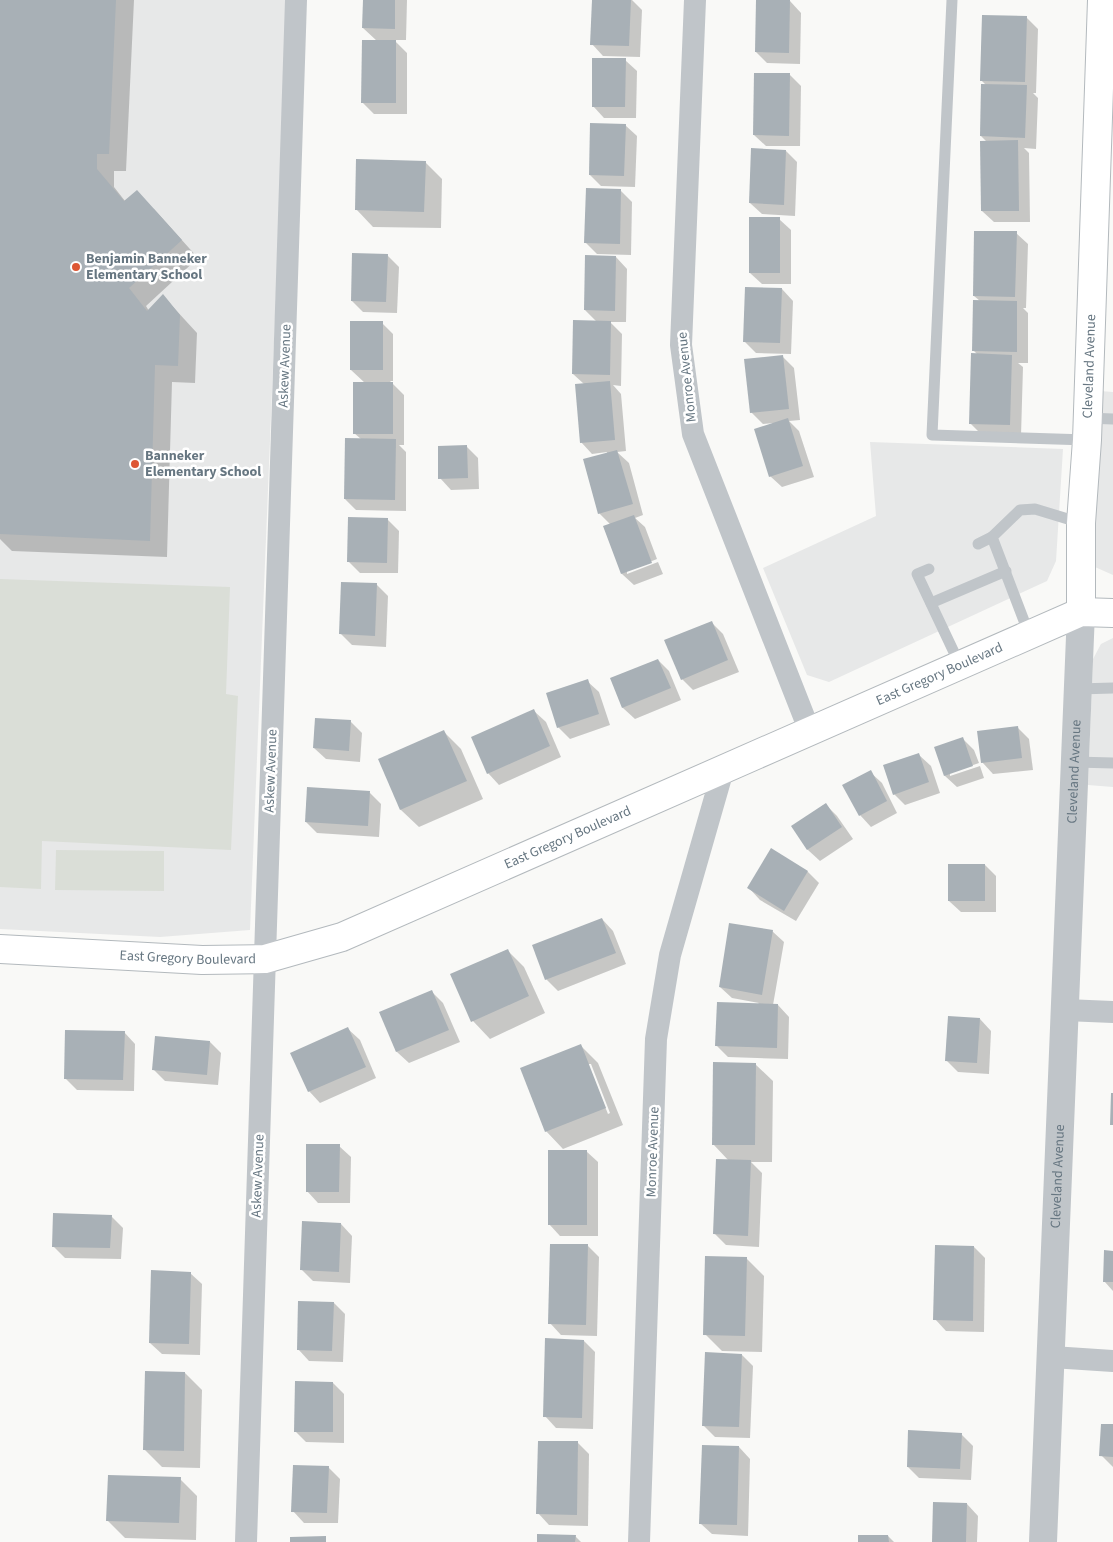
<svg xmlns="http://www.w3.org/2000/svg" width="1113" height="1542" font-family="'Source Sans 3',sans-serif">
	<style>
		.built { fill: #e7e8e8 }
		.green { fill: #daded7 }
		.shadow { fill: #0003; fill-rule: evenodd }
		.building { fill: #a8b0b6 }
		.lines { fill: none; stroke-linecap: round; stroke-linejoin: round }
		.secondary-casing { stroke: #b3b9bd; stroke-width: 30 }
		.service { stroke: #c0c5c9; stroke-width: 11 }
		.minor { stroke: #c0c5c9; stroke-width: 22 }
		.tertiary { stroke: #c0c5c9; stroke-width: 28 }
		.secondary { stroke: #fff; stroke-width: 28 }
		.poi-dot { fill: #dd5634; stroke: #fff; stroke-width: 2 }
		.labels { text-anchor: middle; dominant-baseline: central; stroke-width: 5; stroke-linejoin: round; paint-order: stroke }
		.poi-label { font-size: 14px; font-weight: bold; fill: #667681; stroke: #fff; text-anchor: start }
		.street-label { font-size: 14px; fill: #667681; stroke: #fff }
	</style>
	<rect width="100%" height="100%" fill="#f9f9f7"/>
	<g class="built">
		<polygon points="0,0 288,0 250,930 160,937 0,929"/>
		<polygon points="1100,391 1113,392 1113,575 1095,567 1093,543"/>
		<polygon points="870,442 1063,449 1056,561 1047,581 829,682 807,675 763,568 876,516"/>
		<polygon points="1113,638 1113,787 1088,785 1093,659 1101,644"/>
	</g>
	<g class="green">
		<polygon points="0,579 230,587 226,694 238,696 231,850 42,841 41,889 0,887"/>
		<polygon points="56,850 164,851 164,891 55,890"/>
	</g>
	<g class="shadow">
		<polygon points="0,0 134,0 126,171 114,171 114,187 125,201 154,209 198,258 146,306 149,311 163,296 197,333 195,383 172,382 167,557 12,551 0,539"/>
		<polygon points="364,0 407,0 406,40 394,40 407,53 407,114 374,114 362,102 377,41 363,28"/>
		<polygon points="593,0 632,0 642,10 640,57 603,56 592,44"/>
		<polygon points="790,1 801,13 800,64 767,63 756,52"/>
		<polygon points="1026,17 1038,29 1036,93 1033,93 1038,98 1036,149 1024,148 1029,153 1030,222 994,222 982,211 987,142 981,136 986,85 981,80"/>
		<polygon points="625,60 637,71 636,118 604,118 593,106"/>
		<polygon points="789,74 801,86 800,146 766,146 754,135"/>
		<polygon points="625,125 637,136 635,187 601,186 590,175"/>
		<polygon points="786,151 797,162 795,216 762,214 750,203"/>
		<polygon points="425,162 442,179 441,228 373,227 356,209"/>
		<polygon points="620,190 632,202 631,255 597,254 586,243"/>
		<polygon points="779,219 791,230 791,284 762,284 750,273"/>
		<polygon points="1016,233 1028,244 1026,308 1023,308 1028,313 1028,363 1018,363 1023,367 1021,436 982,435 970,423 978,355 974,351 980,301 974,296"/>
		<polygon points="387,255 399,267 397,313 363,312 352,301"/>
		<polygon points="616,257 627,269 626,322 610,322 622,334 621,386 613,385 621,394 626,451 617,452 629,463 643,515 635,518 645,527 657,559 627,571 627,574 658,562 663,574 634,585 622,574 604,527 611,525 599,513 607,452 592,454 581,442 584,384 573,374 597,322 585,310"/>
		<polygon points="782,289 793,301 791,354 756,353 744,341"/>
		<polygon points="382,323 393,334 393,381 390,381 404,395 404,445 399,445 406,452 406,511 356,510 345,499 361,439 354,433 365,383 351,370"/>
		<polygon points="782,356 794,368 800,420 789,421 799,431 814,477 782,487 770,476 774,423 763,424 751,412"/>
		<polygon points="467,447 478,458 479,489 451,490 440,478"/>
		<polygon points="387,519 399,531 398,573 360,573 348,561"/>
		<polygon points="376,584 388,596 386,647 352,645 340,633"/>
		<polygon points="712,623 723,634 739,672 693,690 682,679"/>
		<polygon points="658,660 669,671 681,700 635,719 623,708 612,679"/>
		<polygon points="587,681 599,692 610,725 570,739 558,727"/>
		<polygon points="534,711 546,722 561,757 499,785 488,773"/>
		<polygon points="350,721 362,733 360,762 326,759 314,748"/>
		<polygon points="1018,728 1029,739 1033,770 993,774 982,762"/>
		<polygon points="444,732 461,749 483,799 419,827 401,810 380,760"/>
		<polygon points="962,738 974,750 979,763 950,773 950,776 980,766 984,778 957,787 945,776 935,748"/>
		<polygon points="919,755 931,766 940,793 905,805 894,794"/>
		<polygon points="870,772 882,783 897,813 871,827 860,815"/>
		<polygon points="308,789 370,793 381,804 379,837 317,833 306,822"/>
		<polygon points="825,804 837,816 853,839 820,861 808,850 793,827"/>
		<polygon points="772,850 808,872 819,883 796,921 760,900 749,888"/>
		<polygon points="985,865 996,876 996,912 961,912 949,901"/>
		<polygon points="602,919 613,931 626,964 558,991 546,979"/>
		<polygon points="772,931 784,942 773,1005 778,1005 789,1017 788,1059 728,1057 717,1046 759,1003 732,998 720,987"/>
		<polygon points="507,950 524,967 545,1013 490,1039 473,1021 451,975"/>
		<polygon points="432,992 443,1003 460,1042 409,1063 397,1052 381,1013"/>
		<polygon points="980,1019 991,1031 989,1074 958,1072 946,1060"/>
		<polygon points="348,1029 360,1040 376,1078 320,1103 309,1091"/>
		<polygon points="124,1032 135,1044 134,1091 77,1090 65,1078"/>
		<polygon points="210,1042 221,1053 218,1085 165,1081 154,1070"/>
		<path d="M581,1046L598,1063L623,1125L563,1149L546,1131ZM588,1064H591L610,1113L608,1114Z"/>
		<polygon points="755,1064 773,1081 772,1162 751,1162 762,1173 759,1247 726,1245 715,1234 729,1161 713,1144"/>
		<polygon points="339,1146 351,1157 350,1203 318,1203 307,1191"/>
		<polygon points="586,1151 598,1162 598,1236 560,1236 549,1224"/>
		<polygon points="111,1216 123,1228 121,1259 65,1258 53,1246"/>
		<polygon points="341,1224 352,1236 350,1283 313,1281 301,1269"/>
		<polygon points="588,1246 599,1257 597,1336 561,1335 550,1323"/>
		<polygon points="974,1247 985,1258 984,1332 946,1331 935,1319"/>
		<polygon points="1113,1252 1113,1291 1104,1281"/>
		<polygon points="746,1258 764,1276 762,1352 722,1351 705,1334"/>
		<polygon points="190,1273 202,1284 200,1355 162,1354 150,1343"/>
		<polygon points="334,1303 345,1314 343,1362 309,1361 298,1349"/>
		<polygon points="584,1341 595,1352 593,1429 556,1428 545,1416"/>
		<polygon points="742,1355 753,1366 750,1438 715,1437 703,1425"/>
		<polygon points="185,1373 202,1390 200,1468 162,1467 145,1450"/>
		<polygon points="333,1383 344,1394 344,1443 306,1442 295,1431"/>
		<polygon points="1113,1426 1113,1467 1101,1455"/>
		<polygon points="961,1434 973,1446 971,1480 919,1478 908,1467"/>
		<polygon points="577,1442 589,1454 588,1526 549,1525 538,1513"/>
		<polygon points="739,1447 750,1459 748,1536 712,1534 700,1523"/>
		<polygon points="328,1467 340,1479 338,1523 304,1523 293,1511"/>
		<polygon points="180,1479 197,1496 196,1540 125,1538 108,1521"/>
		<polygon points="967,1504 978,1516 977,1542 933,1542"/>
		<polygon points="575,1536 581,1542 538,1542"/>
		<polygon points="888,1536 894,1542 859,1542"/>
	</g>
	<g class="building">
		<polygon points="0,0 116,0 109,154 97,154 97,169 124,201 137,190 182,240 129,288 147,311 163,294 180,315 178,366 155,365 150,541 0,534"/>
		<polygon points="363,0 395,0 395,29 362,28"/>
		<polygon points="592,0 631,0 629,46 590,45"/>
		<polygon points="756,0 790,0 789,53 755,52"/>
		<polygon points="982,15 1027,16 1025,82 980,81"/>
		<polygon points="362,40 396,40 396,103 361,103"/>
		<polygon points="592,58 626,58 625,107 592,107"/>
		<polygon points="754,73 790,73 789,136 753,135"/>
		<polygon points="981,84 1027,85 1025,138 980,136"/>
		<polygon points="590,123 626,124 624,176 589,175"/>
		<polygon points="1018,140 1019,211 981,211 980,141"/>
		<polygon points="751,148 786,150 784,205 749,203"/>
		<polygon points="356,159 426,161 424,212 355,210"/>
		<polygon points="586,188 621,189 620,244 584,243"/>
		<rect x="749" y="217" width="31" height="56"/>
		<polygon points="974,231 1017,231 1015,297 973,296"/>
		<polygon points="352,253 388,254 386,302 351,301"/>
		<polygon points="585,255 616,256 615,311 584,310"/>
		<polygon points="745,287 782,288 780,343 743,342"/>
		<polygon points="973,300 1017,301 1017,352 972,351"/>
		<polygon points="573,320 611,321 610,375 572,374"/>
		<rect x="350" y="321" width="33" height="49"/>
		<polygon points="971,353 1012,355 1010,425 969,424"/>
		<polygon points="783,355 789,409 750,413 744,359"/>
		<polygon points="610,381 615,440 580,443 575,384"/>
		<rect x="353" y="382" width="40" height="52"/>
		<polygon points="788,418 803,466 769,477 754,429"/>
		<polygon points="345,438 396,439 395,500 344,499"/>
		<polygon points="467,445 468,478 438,479 438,446"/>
		<polygon points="617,450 633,504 598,514 583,459"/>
		<polygon points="634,515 652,563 621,574 603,526"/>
		<polygon points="348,517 388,518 387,563 347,562"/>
		<polygon points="341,582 377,583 375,636 339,634"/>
		<polygon points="712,621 728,660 681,680 664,640"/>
		<polygon points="658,659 671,688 622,708 610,678"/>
		<polygon points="588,679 599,714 557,728 546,693"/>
		<polygon points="534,709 550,746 487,774 471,737"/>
		<polygon points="315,718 351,720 349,751 313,748"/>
		<polygon points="1018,726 1022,758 981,763 977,731"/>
		<polygon points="444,730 467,781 400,810 378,759"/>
		<polygon points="963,737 973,766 944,776 934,747"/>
		<polygon points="919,753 929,782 893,795 883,765"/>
		<polygon points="871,770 887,801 859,816 842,785"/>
		<polygon points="307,787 370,791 368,826 305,822"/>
		<polygon points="826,803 842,827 807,850 791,826"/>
		<polygon points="771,848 808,871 784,911 747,888"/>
		<rect x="948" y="864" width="37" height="37"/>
		<polygon points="602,918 616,953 545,980 532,945"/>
		<polygon points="729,923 773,930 762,995 719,987"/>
		<polygon points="508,949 529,996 471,1022 450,974"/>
		<polygon points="432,990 449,1030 396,1052 379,1012"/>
		<polygon points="717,1002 778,1004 777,1048 715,1046"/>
		<polygon points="948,1016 980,1018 977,1063 945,1061"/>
		<polygon points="348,1027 366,1067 308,1092 290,1053"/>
		<polygon points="65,1030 125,1031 123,1080 64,1079"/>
		<polygon points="155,1036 210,1041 207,1075 152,1070"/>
		<polygon points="581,1044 606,1108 545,1132 520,1068"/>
		<polygon points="713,1062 756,1063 755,1145 712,1145"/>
		<polygon points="1111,1093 1113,1093 1113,1125 1110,1125"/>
		<polygon points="306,1144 340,1144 339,1192 306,1192"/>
		<rect x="548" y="1150" width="39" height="75"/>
		<polygon points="716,1159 751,1160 748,1236 713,1234"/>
		<polygon points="53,1213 112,1215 110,1248 52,1247"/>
		<polygon points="302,1221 341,1223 339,1272 300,1270"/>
		<polygon points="550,1244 588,1244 586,1325 548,1324"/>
		<polygon points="935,1245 974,1246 973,1321 933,1320"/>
		<polygon points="1104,1250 1113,1251 1113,1282 1103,1282"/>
		<polygon points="705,1256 747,1257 745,1336 703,1335"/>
		<polygon points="151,1270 191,1272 189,1344 149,1343"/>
		<polygon points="298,1301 334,1302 332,1351 297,1350"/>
		<polygon points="545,1338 584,1340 582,1418 543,1417"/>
		<polygon points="705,1352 742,1354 739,1427 702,1426"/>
		<polygon points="145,1371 185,1372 184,1451 143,1450"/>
		<polygon points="295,1381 333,1382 333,1432 294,1432"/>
		<polygon points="1101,1424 1113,1424 1113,1457 1099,1456"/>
		<polygon points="908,1430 962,1433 960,1469 907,1467"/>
		<polygon points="538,1441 578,1441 577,1515 536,1514"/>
		<polygon points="702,1445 739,1446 737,1525 699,1524"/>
		<polygon points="293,1465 329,1466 327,1513 291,1512"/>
		<polygon points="108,1475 181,1477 179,1523 106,1521"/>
		<polygon points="933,1502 967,1503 966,1542 932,1542"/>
		<polygon points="537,1534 576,1535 575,1542 537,1542"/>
		<polygon points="858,1535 888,1535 889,1542 858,1542"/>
		<polygon points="326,1536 326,1542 290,1542 290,1537"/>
	</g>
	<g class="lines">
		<g class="secondary-casing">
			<g id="secondary">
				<path id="s2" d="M1081,612V523L1087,440L1102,0"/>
				<path id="s3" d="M0,949L202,960L265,959L342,937L1081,612L1113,613"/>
			</g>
		</g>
		<g class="service">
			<polyline points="952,0 932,435 1087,440"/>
			<polyline points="1087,418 1113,419"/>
			<polyline points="978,544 992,537"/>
			<polyline points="929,569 917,574 960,665"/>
			<polyline points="931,603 1006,571"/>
			<polyline points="1029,634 992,537 1020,510 1035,509 1081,523"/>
			<polyline points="1078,689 1113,688"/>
			<polyline points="1075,762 1113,763"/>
		</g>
		<g class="minor">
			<polyline points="695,0 681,345 693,434 810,732"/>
			<polyline points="1065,1010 1113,1012"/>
			<polyline points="1052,1357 1113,1361"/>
			<polyline points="246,1542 296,0"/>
			<polyline points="639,1542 656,1039 670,955 723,770"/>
		</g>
		<path class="tertiary" id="s1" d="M1043,1542L1081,612"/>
		<use href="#secondary" class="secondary"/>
	</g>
	<g class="poi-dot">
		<circle cx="76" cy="267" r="5"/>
		<circle cx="135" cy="464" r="5"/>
	</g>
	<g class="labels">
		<g class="poi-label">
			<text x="86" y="259">Benjamin Banneker<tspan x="86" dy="16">Elementary School</tspan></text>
			<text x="145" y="456">Banneker<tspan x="145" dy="16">Elementary School</tspan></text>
		</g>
		<g class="street-label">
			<text transform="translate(285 366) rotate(-88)">Askew Avenue</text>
			<text stroke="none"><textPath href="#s2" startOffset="246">Cleveland Avenue</textPath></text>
			<text transform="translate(687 377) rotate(-96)">Monroe Avenue</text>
			<text stroke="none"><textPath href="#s3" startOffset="998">East Gregory Boulevard</textPath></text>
			<text transform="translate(271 771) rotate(-88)">Askew Avenue</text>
			<text stroke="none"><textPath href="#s1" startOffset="771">Cleveland Avenue</textPath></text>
			<text stroke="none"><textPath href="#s3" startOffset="592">East Gregory Boulevard</textPath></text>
			<text stroke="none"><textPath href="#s3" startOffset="188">East Gregory Boulevard</textPath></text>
			<text transform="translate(653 1152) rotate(-88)">Monroe Avenue</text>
			<text transform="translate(258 1176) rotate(-88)">Askew Avenue</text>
			<text stroke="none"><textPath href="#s1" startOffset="366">Cleveland Avenue</textPath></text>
		</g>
	</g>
</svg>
